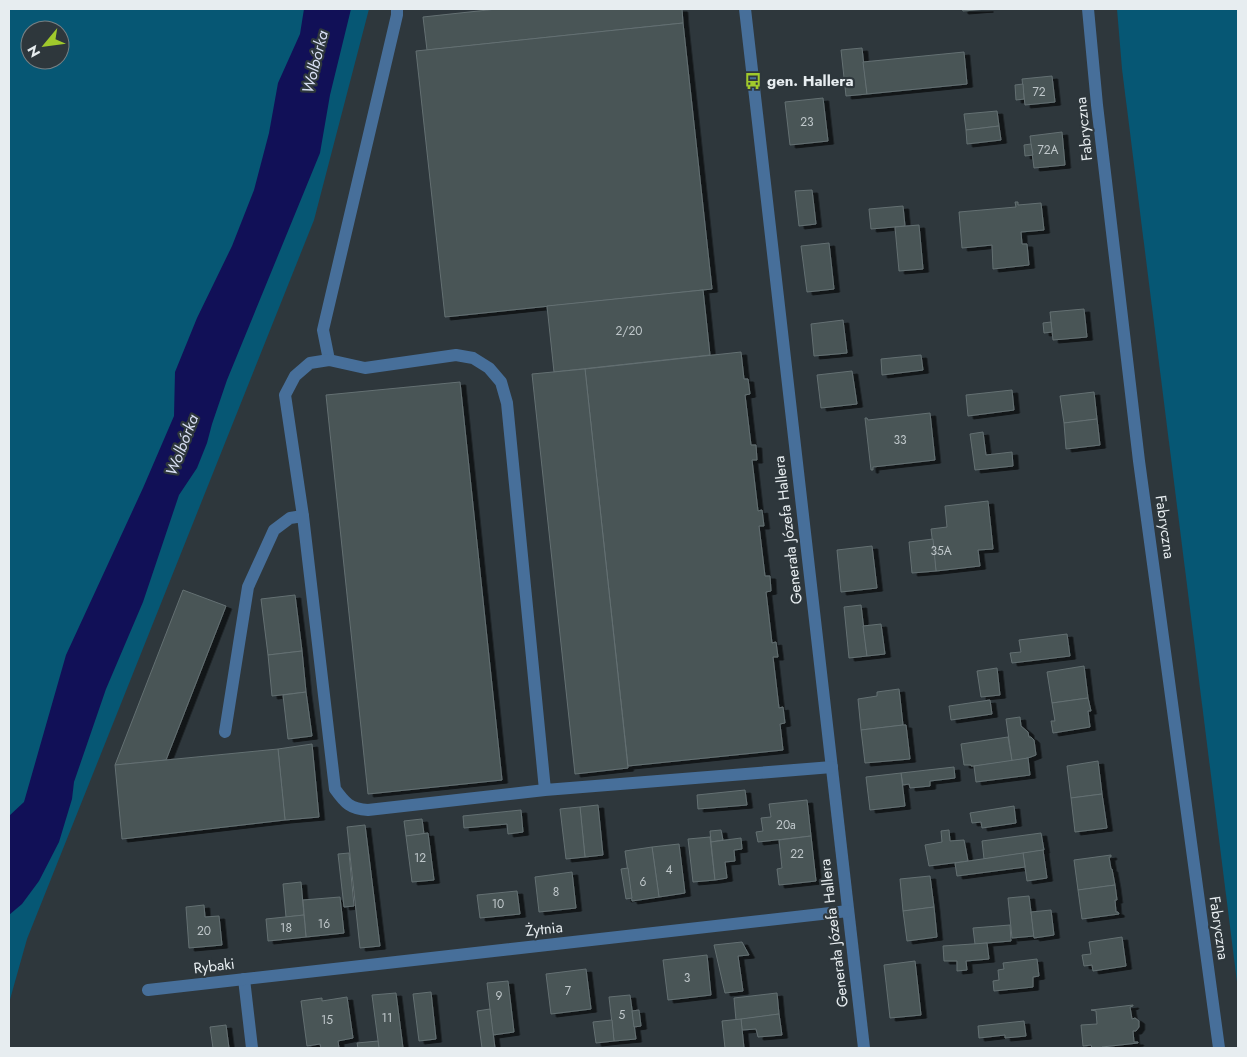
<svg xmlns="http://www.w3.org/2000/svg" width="1247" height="1057" font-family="Jost,sans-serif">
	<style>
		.green { fill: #065774; fill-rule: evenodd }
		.water { fill: #111057 }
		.building { fill: #485456; stroke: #647072; filter: url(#shadow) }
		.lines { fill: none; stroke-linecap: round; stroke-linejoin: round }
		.minor { stroke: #476f9a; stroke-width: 12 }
		.labels { text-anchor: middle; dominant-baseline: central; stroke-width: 4.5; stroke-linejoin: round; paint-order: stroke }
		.number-label { font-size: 12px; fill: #bfc7ca }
		.poi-label { font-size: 15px; font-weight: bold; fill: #e7edf0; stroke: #2e373c; text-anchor: start }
		.street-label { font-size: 15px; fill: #e7edf0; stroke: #2e373c }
		.water-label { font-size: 16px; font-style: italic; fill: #d7def3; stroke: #2e373c }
	</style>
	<defs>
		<filter id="shadow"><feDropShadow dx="5.5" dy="3" stdDeviation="0" flood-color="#0009"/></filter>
	</defs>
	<rect width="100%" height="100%" fill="#2e373c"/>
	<g class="green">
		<path d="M9,9H369L314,220L27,939L9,1003ZM30,30H60V60H30Z"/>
		<polygon points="1117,9 1238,9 1238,990 1122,69"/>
	</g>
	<polygon class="water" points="304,9 351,9 330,95 320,153 227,380 212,424 207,443 197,468 179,495 143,602 106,689 74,782 72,799 59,842 39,881 22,904 9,915 9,816 24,802 66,655 143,488 174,416 175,372 197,318 232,246 254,190 269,133 278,83 300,34"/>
	<g class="building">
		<polygon points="497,9 682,9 683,23 427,50 423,17"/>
		<polygon points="962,9 988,9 963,11"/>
		<polygon points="683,23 712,289 445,317 416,51"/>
		<polygon points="862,48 867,94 846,96 841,50"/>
		<polygon points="964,52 967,84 867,94 863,62"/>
		<polygon points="1052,76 1055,102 1025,105 1022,79"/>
		<polygon points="1023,84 1024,99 1016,100 1015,85"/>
		<polygon points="823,98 828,141 790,145 785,102"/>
		<polygon points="997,111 999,126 966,130 964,114"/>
		<polygon points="999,126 1001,140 967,144 966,130"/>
		<polygon points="1062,132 1065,165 1034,168 1030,136"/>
		<polygon points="1031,144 1033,155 1025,156 1024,145"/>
		<polygon points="812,190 816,224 799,226 795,191"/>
		<polygon points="1015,202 1018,202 1018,205 1041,203 1044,230 1021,232 1022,244 1027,244 1029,265 993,269 992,245 962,248 959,212 1016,207"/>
		<polygon points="903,206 905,226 871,229 869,209"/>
		<polygon points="919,225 923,269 899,271 895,227"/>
		<polygon points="829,243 834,289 807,292 801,246"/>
		<polygon points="703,290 710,355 554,372 547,306"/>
		<polygon points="1084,309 1087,337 1053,340 1050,312"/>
		<polygon points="843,320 847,353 814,356 811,324"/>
		<polygon points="1051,322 1052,332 1044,333 1043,323"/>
		<polygon points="741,352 744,379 748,379 750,394 745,395 751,445 756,445 757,460 752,460 758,511 762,510 764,526 759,526 765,576 770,576 771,591 766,592 772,643 776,642 778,657 773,657 779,708 783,707 785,723 780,724 783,750 628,766 585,369"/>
		<polygon points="921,355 923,370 882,375 881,359"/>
		<polygon points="585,369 628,768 575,774 532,374"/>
		<polygon points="852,371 857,404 821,408 817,375"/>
		<polygon points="460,382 502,780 368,794 326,395"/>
		<polygon points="1012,390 1014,410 968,416 966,395"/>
		<polygon points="1094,392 1097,419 1064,423 1060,396"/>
		<polygon points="930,413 935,460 873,467 873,470 871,470 865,418 867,418 868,420"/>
		<polygon points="1097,419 1100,445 1066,449 1064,423"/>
		<polygon points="983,432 986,455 1012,452 1013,466 975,470 970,434"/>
		<polygon points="988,501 993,549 978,550 980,566 936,571 931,529 947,527 945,506"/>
		<polygon points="933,539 936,571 912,573 909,542"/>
		<polygon points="872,546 877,588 841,592 837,550"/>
		<polygon points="183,590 226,606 166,760 115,765"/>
		<polygon points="295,595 302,651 268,655 261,599"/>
		<polygon points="861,605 867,656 849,658 844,607"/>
		<polygon points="881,624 885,654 867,656 863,626"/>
		<polygon points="1067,634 1070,656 1012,663 1010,653 1021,652 1019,640"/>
		<polygon points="302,651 306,692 272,696 268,655"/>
		<polygon points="1084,666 1088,698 1052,703 1047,672"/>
		<polygon points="997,668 1000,695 981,697 977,671"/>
		<polygon points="899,689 903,725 861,730 858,699 877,696 877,692"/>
		<polygon points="306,692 312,736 288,739 283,695"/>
		<polygon points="1088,698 1091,711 1088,711 1090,727 1053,733 1051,721 1055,721 1052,703"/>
		<polygon points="990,700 992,714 951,720 949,706"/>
		<polygon points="1020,717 1021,726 1028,732 1029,737 1031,737 1034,740 1036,755 1028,758 1012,761 1006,719"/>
		<polygon points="903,725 906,725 910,759 865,763 861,730"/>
		<polygon points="1008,737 1012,761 974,766 971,766 971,765 964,765 961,744"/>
		<polygon points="312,744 319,817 285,820 278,749"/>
		<polygon points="278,749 285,820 122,839 115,765"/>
		<polygon points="1028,758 1030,775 976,782 974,766"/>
		<polygon points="1098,761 1102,794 1071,798 1067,766"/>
		<polygon points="954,767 955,778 930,781 930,786 910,788 909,784 903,785 901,773"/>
		<polygon points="901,773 905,806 870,810 866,777"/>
		<polygon points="745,790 747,805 698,809 697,795"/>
		<polygon points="1102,794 1107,828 1075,832 1071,798"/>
		<polygon points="807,800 811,836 758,842 756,832 763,831 761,818 771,817 769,804"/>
		<polygon points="598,805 603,855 585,857 580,807"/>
		<polygon points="1014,806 1016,823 982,828 981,822 972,823 970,813"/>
		<polygon points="580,807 585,857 566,859 560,809"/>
		<polygon points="521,810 523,832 508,834 507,824 464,828 463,816"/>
		<polygon points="422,819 424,834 406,836 404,821"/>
		<polygon points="365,825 380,946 360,948 347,827"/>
		<polygon points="721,830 723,840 711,842 710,831"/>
		<polygon points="949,830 950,841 964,840 968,861 929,866 925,845 942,842 941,831"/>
		<polygon points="428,833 434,880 412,882 406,836"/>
		<polygon points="1041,833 1044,850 984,859 982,841"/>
		<polygon points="811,836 816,881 779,885 777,869 782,868 779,840"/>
		<polygon points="710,837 715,880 693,882 688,839"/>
		<polygon points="741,838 742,849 734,850 735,861 725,862 727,878 715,880 711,842"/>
		<polygon points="679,844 685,893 659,897 652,847"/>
		<polygon points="652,847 659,897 632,901 625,851"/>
		<polygon points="1043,850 1047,878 1027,881 1023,853"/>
		<polygon points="349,853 354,906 344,907 338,854"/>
		<polygon points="1023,853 1025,867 957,876 955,863"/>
		<polygon points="1111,855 1111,857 1109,857 1111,869 1112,869 1115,885 1078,890 1074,860"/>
		<polygon points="628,868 632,898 626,899 621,869"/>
		<polygon points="572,872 576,908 539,912 535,877"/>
		<polygon points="930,876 934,907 903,911 900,879"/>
		<polygon points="301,882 304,915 286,917 283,884"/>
		<polygon points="1115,885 1117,900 1115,900 1116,912 1118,912 1119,914 1082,919 1078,890"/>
		<polygon points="517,891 520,914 480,918 477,895"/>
		<polygon points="1029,896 1034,936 1012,938 1008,898"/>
		<polygon points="340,897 344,933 306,937 303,900"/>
		<polygon points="204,905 205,917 219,916 222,945 189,948 186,907"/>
		<polygon points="934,907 937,937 907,941 903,911"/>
		<polygon points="1051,910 1054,935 1034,938 1031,912"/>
		<polygon points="304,915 306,937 268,941 266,919"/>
		<polygon points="1010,925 1011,941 975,944 973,928"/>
		<polygon points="1122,937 1126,966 1093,971 1092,965 1084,966 1082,955 1091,954 1089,942"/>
		<polygon points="742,942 749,955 738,956 743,991 725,993 714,945"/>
		<polygon points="987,943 989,959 966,961 967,970 957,971 957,961 944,961 943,946"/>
		<polygon points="707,955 711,995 668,1000 663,960"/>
		<polygon points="1037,959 1039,976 1033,977 1033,987 994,991 993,981 999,980 998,970 1004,969 1003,963"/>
		<polygon points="915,961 921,1015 890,1018 884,965"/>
		<polygon points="586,969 591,1009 551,1014 546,974"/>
		<polygon points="508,981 514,1032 493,1035 487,983"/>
		<polygon points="431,992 436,1039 419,1041 413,994"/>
		<polygon points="396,993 403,1048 379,1048 372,995"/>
		<polygon points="777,993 779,1014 736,1020 734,998"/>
		<polygon points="630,995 636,1039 614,1041 609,997"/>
		<polygon points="347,997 353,1038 338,1041 339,1048 321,1048 320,1044 307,1046 301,1001 322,998 322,1001"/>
		<polygon points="1133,1005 1133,1006 1130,1007 1132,1019 1135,1018 1139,1021 1139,1027 1136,1031 1133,1031 1134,1042 1138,1042 1138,1043 1102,1047 1102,1048 1092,1048 1091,1045 1083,1046 1081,1025 1097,1024 1096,1011 1091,1010"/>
		<polygon points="490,1009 495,1048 482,1048 477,1011"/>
		<polygon points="639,1010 641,1026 634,1027 632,1011"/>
		<polygon points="779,1014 782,1035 758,1037 756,1029 742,1030 741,1019"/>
		<polygon points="741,1019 744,1048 725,1048 722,1021"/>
		<polygon points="612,1020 614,1041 596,1043 593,1022"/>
		<polygon points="1024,1021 1026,1036 1005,1038 1005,1035 979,1038 978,1026"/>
		<polygon points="226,1025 229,1048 213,1048 210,1027"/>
		<polygon points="378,1041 379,1048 358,1048 357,1043"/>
	</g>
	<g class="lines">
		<g class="minor">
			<polyline points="745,9 864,1048"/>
			<polyline points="1088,9 1097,105 1139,461 1219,1048"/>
			<polyline points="329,360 323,330 397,15 397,9"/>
			<polyline points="225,732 248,587 274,530 290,518 303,516"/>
			<path d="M545,790L507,403L501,382L489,368L473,358L456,355L365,368L329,360L310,363L295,376L285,395L303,516L335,789C345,803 350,809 368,810L545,790L832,767"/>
			<polyline points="244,979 252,1048"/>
			<polyline points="148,990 848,911"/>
		</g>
	</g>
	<defs>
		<g id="bus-bare" transform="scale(1.35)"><path d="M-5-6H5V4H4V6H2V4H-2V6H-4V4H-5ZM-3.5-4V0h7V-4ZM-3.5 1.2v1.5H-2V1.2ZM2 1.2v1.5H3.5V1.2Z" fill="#a0c92c" stroke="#2e373c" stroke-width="2.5" paint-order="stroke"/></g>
	</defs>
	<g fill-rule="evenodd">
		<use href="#bus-bare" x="753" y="81"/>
	</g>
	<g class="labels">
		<g class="number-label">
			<text x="1039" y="92">72</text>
			<text x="807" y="122">23</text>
			<text x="1048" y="150">72A</text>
			<text x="629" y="331">2/20</text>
			<text x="900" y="440">33</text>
			<text x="941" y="551">35A</text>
			<text x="786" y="825">20a</text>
			<text x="797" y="854">22</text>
			<text x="420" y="858">12</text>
			<text x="669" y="870">4</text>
			<text x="643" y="882">6</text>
			<text x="556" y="892">8</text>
			<text x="498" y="904">10</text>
			<text x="324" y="924">16</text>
			<text x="286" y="928">18</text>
			<text x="204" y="931">20</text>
			<text x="687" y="978">3</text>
			<text x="568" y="991">7</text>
			<text x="499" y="996">9</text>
			<text x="622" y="1015">5</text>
			<text x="387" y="1018">11</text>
			<text x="327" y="1020">15</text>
		</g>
		<g class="poi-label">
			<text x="767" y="81">gen. Hallera</text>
		</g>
		<g class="street-label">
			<text transform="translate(1084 129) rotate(-96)">Fabryczna</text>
			<text transform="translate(1165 527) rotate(82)">Fabryczna</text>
			<text transform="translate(788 530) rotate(-97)">Generała Józefa Hallera</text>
			<text transform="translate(1219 928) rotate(82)">Fabryczna</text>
			<text transform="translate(544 929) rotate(-6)">Żytnia</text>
			<text transform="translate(834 933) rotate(-97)">Generała Józefa Hallera</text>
			<text transform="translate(214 966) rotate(-7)">Rybaki</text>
		</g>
		<g class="water-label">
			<text transform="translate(315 62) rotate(-76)">Wolbórka</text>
			<text transform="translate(182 445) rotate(-69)">Wolbórka</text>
		</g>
	</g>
	<rect width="1247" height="1057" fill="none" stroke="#e7edf0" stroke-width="20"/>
	<g transform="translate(45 45) rotate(241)"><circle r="24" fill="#2e373c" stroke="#788084"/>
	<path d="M0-4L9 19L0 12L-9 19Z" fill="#a0c92c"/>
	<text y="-8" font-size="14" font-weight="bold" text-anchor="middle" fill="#e7edf0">N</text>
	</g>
</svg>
